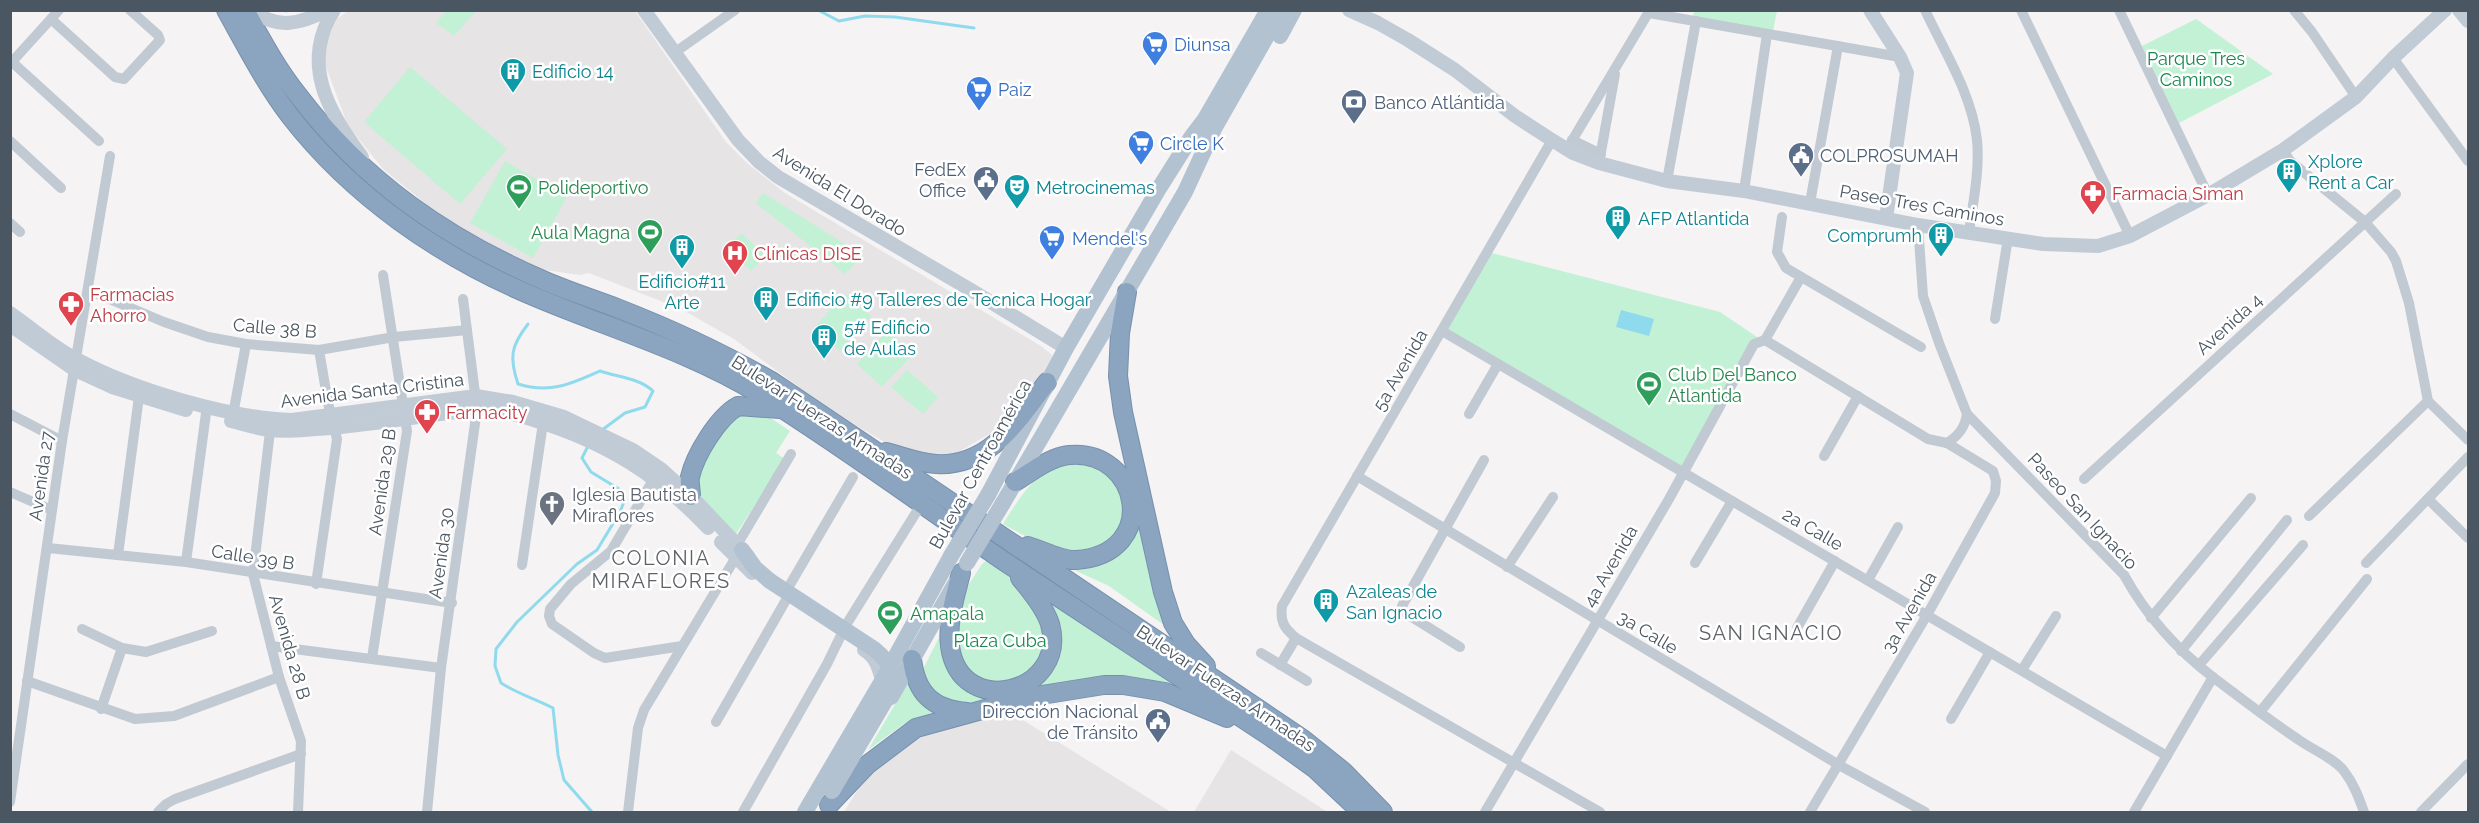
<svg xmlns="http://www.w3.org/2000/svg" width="2479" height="823" font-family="Raleway,sans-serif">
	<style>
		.education { fill: #e6e4e5 }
		.green { fill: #c3f1d5 }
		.water { fill: #90daee }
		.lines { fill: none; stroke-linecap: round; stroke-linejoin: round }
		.stream { stroke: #90daee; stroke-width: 3 }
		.highway-casing { stroke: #7690ad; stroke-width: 20 }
		.street { stroke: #c1cad2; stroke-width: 10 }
		.secondary { stroke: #c1cbd6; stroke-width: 14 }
		.primary { stroke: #b3c2d1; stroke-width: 16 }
		.highway { stroke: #8ba5c1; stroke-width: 18 }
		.primary-bridge { stroke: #b3c2d1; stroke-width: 16 }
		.labels { text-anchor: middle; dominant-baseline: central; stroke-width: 5; stroke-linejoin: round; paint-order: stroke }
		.shop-label { font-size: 18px; fill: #366cbe; stroke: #fff; text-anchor: start }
		.park-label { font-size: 18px; fill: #17864f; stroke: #fff }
		.culture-label { font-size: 18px; fill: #0d838f; stroke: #fff; text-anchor: start }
		.service-label { font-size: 18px; fill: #4e5e75; stroke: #fff; text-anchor: start }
		.leisure-label { font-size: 18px; fill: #27864d; stroke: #fff; text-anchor: start }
		.street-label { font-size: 18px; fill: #4a5661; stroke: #fff }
		.health-label { font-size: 18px; fill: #be3a42; stroke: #fff; text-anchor: start }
		.worship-label { font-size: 18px; fill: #5b616d; stroke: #fff; text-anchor: start }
		.neighbourhood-label { font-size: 20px; letter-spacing: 1.5px; fill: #5f6368; stroke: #fff }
	</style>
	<rect width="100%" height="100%" fill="#f5f3f3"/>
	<g class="education">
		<polygon points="348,11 635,11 726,142 748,164 785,193 1041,346 1052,355 1051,366 1008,423 955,454 933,459 900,451 852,423 804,391 734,339 681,309 589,273 580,275 531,268 441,216 384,170 348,126 321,53 337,19"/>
		<polygon points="1013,714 1171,812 844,812 874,763 914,734"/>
		<polygon points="1231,750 1326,811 1327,812 1194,812"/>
	</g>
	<g class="green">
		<polygon points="447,10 476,10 476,11 454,36 436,23"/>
		<polygon points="1695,11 1777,11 1773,31 1692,17"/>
		<polygon points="2196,19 2273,74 2179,123 2142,46"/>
		<polygon points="410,67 507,149 460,204 364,122"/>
		<polygon points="505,161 567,197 533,258 470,223"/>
		<polygon points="763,193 863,255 845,274 756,203"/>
		<polygon points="741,233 766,256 751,271 726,250"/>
		<polygon points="1488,252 1720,312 1763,341 1757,346 1685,469 1443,330"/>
		<polygon points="845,294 871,316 840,351 814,328"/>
		<polygon points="887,331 913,354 882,387 857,364"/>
		<polygon points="907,370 938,397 923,414 891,387"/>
		<polygon points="741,410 763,413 790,431 776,453 785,459 736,534 696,493 697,468 705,453"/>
		<path d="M1090,459L1138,503L1171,630L1109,586L1070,568L1081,563L1113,541L1080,554L1042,545L1003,524C1016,503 1037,470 1061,461C1069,458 1081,460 1090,459Z"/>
		<polygon points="986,561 1019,582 1035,601 1048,650 1012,687 967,676 953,630 960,598 982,564"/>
		<polygon points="1041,595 1202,701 1151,684 966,706 931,698 922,671 947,622 976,688 1049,670"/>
		<polygon points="910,679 951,713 905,723 868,750"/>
	</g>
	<polygon class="water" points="1621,310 1654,319 1649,336 1616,327"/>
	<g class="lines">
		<g class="stream">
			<polyline points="286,10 286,11"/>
			<polyline points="818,10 839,21 865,16 895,17 974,28"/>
			<path d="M528,324C511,346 509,357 518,384C550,394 571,384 600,371C618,377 639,378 653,391L645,407L625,413L602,430"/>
			<path d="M589,444L582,458L591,472L619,489L625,499L620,512L597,550L577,564L517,622L496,649L495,666L501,683C518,694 536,699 553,708L558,755L564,780L592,812"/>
		</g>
		<g class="highway-casing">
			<g id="highway">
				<path d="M226,10C246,46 265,83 290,116C352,196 440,257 533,296C608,328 689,351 759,394C846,448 927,509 1011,566C1098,624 1185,680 1272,738L1314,768L1361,812"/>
				<path d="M245,10C261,39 277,69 298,95C363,181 447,239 545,281C568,291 593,299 617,308C671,329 723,353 773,382L1303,739L1343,771L1383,812"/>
				<polyline points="1127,292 1120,333 1118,376 1123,412 1163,592 1173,623 1186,644 1206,666"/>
				<path d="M886,452C902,456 919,463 936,464C990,467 1018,420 1047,382"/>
				<path d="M1015,482C1031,472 1050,457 1069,455C1140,448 1162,554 1076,560C1062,561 1042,550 1028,546"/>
				<path d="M691,496C691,490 689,483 690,477C695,455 718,417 738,406L780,409"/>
				<path d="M961,573C955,597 947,621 950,646C960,721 1069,693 1050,624C1045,608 1031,591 1020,578"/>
				<path d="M912,659C916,693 932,709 967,712"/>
				<polyline points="829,805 867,765 916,728 1029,697 1104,685 1123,685 1165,692 1227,718"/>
			</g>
		</g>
		<g class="street">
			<path d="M1925,10C1944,51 1972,94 1977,140C1980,170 1973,202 1969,232"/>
			<polyline points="2021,10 2130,236"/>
			<polyline points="2119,10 2208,195"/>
			<polyline points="2294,10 2312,32 2356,97"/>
			<polyline points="1649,13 1900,57"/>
			<polyline points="51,19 115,77 124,79 160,40 158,35 130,10"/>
			<polyline points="674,53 735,10"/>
			<polyline points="2393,58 2468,161"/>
			<polyline points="12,62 99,141"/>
			<polyline points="10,64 59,10"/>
			<path d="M1552,140L1282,606C1280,622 1284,628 1296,638L1600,812"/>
			<polyline points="1572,140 1601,154"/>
			<polyline points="10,141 61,188"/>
			<polyline points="1567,149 1650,10"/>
			<polyline points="2283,150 2290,161 2365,222 2391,252 2396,261 2409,303 2428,401 2468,440"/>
			<polyline points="1599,163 1615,74"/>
			<polyline points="1667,181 1696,21"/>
			<polyline points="1744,191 1767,34"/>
			<polyline points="1810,203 1838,46"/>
			<polyline points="1782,217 1777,252 1786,268 1921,347"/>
			<polyline points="10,223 20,232"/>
			<path d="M1918,225L1923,296L1939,343L1967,414L2124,575C2147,617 2176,649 2214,678C2242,699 2270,721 2299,740C2313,750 2334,758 2344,771C2354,784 2359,798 2364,812"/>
			<polyline points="88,290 164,322 208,337 246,344 319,350 394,337 467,330"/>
			<polyline points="1995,319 2008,238"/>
			<polyline points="1442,331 2167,756"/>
			<path d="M1765,340L1928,439L1947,443C1958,436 1965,428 1967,414"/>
			<polyline points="1765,340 1801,277"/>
			<polyline points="10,414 62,441"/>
			<polyline points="1469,414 1498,364"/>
			<polyline points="232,420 246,344"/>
			<polyline points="271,423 253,574 279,677 301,741 298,812"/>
			<polyline points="1824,456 1858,396"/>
			<polyline points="656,475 611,551 571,584 550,609 549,616 552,624 594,653 605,658 682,646"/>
			<polyline points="1357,476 1839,765 1925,812"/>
			<polyline points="2084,479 2396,194"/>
			<polyline points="10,492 52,510"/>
			<polyline points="2428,499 2468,538"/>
			<polyline points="2309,516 2428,401"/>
			<polyline points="737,545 791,454"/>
			<polyline points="48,548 186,562 452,603"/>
			<polyline points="118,555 140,389"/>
			<polyline points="186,562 207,406"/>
			<polyline points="1695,563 1732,501"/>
			<polyline points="2366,563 2468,457"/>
			<polyline points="522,565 543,423"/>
			<polyline points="1507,567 1553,497"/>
			<polyline points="1868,580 1898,527"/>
			<polyline points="316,584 337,439 328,403 319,350"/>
			<polyline points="788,588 853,477"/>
			<polyline points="2151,618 2251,498"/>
			<polyline points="1797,628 1835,561"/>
			<polyline points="82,629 122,648 146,652 212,631"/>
			<polyline points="271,646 441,668"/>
			<polyline points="1460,647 1402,611 1402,606 1484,460"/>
			<polyline points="2181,651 2287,520"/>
			<polyline points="1261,653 1307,681"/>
			<polyline points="372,658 407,431 383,275"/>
			<polyline points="1280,665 1296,638"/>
			<polyline points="2199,665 2303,545"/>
			<polyline points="2022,670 2056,616"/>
			<polyline points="27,681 135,719 174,716 279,677"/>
			<polyline points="101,709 122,648"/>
			<polyline points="2260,712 2367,579"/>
			<polyline points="1951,719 1990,652"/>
			<polyline points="716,722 786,600"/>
			<polyline points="10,802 62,441 110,156"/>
			<polyline points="158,812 166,804 175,799 301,754"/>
			<polyline points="427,812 441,668 477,409 463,299"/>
			<polyline points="628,812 638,728 644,710 736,557"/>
			<polyline points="743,812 827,664 846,625 922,503"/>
			<polyline points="1485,812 1669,499 1754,344 1765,340"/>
			<polyline points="1810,812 1927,615 1995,493 1996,481 1993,471 1947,443"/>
			<polyline points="2134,812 2213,677"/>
			<polyline points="2421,812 2468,764"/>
		</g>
		<g class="secondary">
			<path d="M253,10C277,31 302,23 328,10"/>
			<path d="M334,10C300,63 328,112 362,157"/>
			<polyline points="644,10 738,140 759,162 778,177 971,290 1066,348"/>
			<polyline points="1349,10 1378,23 1408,40 1455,70 1515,116 1552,140 1573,153 1599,163 1667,181 1744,191 1918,225 2043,244 2098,246 2130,236 2208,195 2283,150 2356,97 2393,58 2445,10"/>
			<polyline points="1870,10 1900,57 1907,73 1886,218"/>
			<polyline points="2459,10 2468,21"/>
			<path d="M10,313C32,328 54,348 78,360C134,390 229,418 292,420L476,396L513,402L564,417L633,450L661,469L691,496L748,556"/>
			<polyline points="10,325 75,370 112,387 186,410"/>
			<path d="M231,421C244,424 258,429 271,430C286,432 301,430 316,429C369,426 422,415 475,410C495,408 518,415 537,421C607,443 658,475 708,528"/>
			<polyline points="721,542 752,573"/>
			<path d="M864,650C876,657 879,668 882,681"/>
		</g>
		<g class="primary">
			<polyline points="1280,36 1294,10"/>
			<polyline points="988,495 1066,348 1158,190 1192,136 1205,119 1268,10"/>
			<polyline points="1003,503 1185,192 1215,127 1279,15"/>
			<polyline points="742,550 755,568 770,581"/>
			<polyline points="891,697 955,584"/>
			<polyline points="805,812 882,681 951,556"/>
		</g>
		<use href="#highway" class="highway"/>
		<g class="primary-bridge">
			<polyline points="951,556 988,495"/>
			<polyline points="967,563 1003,503"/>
			<path d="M770,581L874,649C892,664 898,674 888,696L832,791"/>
		</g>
	</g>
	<defs>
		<g id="supermarket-pin" transform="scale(1.35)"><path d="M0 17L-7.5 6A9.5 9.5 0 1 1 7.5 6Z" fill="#3f7fe0" stroke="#fff"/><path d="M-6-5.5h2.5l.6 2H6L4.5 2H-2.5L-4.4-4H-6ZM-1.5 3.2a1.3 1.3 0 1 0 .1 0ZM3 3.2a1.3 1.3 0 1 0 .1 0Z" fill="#fff"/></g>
		<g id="building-pin" transform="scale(1.35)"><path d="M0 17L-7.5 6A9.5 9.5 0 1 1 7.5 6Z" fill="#0f9aa8" stroke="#fff"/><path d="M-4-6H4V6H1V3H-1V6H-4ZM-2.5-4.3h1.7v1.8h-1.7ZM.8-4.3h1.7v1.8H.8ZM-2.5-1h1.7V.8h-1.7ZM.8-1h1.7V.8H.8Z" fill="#fff"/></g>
		<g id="bank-pin" transform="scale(1.35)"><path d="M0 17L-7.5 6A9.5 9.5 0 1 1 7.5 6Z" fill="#5c6f8a" stroke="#fff"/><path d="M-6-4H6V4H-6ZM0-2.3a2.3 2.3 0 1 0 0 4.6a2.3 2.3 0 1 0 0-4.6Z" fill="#fff"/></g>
		<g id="civic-pin" transform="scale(1.35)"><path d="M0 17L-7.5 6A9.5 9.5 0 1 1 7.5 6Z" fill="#5c6f8a" stroke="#fff"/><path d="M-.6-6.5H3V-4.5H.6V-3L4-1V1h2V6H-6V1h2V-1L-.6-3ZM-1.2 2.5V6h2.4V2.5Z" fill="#fff"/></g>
		<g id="stadium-pin" transform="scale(1.35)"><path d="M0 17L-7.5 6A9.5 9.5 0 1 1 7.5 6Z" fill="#2e9e5b" stroke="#fff"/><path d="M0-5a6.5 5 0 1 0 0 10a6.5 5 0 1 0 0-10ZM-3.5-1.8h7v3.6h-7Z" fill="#fff"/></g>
		<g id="theatre-pin" transform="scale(1.35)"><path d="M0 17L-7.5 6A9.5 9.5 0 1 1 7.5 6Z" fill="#0f9aa8" stroke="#fff"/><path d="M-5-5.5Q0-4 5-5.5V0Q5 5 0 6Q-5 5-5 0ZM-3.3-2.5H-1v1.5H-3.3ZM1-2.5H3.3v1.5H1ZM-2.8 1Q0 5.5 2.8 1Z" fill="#fff"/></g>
		<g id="pharmacy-pin" transform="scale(1.35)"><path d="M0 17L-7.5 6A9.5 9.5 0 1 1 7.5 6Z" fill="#e0444e" stroke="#fff"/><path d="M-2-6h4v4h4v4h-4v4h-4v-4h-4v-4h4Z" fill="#fff"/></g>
		<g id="hospital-pin" transform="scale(1.35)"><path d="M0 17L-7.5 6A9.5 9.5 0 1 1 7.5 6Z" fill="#e0444e" stroke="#fff"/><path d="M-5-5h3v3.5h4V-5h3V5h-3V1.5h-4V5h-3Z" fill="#fff"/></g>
		<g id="church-pin" transform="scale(1.35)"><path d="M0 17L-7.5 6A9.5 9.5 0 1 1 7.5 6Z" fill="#6b7280" stroke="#fff"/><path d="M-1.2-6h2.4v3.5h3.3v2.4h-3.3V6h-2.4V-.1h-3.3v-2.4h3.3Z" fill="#fff"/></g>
	</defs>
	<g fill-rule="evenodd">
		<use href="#supermarket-pin" x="1155" y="44"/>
		<use href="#building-pin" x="513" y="71"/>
		<use href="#supermarket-pin" x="979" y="89"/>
		<use href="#bank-pin" x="1354" y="102"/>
		<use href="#supermarket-pin" x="1141" y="143"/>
		<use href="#civic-pin" x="1801" y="155"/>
		<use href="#building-pin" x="2289" y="171"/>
		<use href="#civic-pin" x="986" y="179"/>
		<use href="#stadium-pin" x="519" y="187"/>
		<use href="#theatre-pin" x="1017" y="187"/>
		<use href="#pharmacy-pin" x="2093" y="193"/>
		<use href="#building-pin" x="1618" y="218"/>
		<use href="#stadium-pin" x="650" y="232"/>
		<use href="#building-pin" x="1941" y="235"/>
		<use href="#supermarket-pin" x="1052" y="238"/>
		<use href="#building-pin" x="682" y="247"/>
		<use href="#hospital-pin" x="735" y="253"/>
		<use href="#building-pin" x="766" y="299"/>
		<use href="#pharmacy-pin" x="71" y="304"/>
		<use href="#building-pin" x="824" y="337"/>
		<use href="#stadium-pin" x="1649" y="384"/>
		<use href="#pharmacy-pin" x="427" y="412"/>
		<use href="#church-pin" x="552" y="504"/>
		<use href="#building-pin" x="1326" y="601"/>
		<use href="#stadium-pin" x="890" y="613"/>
		<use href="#civic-pin" x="1158" y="721"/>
	</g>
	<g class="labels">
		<g class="shop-label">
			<text x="1174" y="44">Diunsa</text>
			<text x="998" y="89">Paiz</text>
			<text x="1160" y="143">Circle K</text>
			<text x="1072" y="238">Mendel's</text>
		</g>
		<g class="park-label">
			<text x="2196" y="58">Parque Tres<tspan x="2196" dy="21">Caminos</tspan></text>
			<text x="1000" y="640">Plaza Cuba</text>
		</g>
		<g class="culture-label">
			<text x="532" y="71">Edificio 14</text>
			<text x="2308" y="161">Xplore<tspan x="2308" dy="21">Rent a Car</tspan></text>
			<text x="1036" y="187">Metrocinemas</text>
			<text x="1638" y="218">AFP Atlantida</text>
			<text x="1922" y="235" text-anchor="end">Comprumh</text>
			<text x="682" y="281" text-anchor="middle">Edificio#11<tspan x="682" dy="21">Arte</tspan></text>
			<text x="786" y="299">Edificio #9 Talleres de Tecnica Hogar</text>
			<text x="844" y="327">5# Edificio<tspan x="844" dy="21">de Aulas</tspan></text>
			<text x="1346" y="591">Azaleas de<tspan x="1346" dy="21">San Ignacio</tspan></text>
		</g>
		<g class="service-label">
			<text x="1374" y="102">Banco Atlántida</text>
			<text x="1820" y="155">COLPROSUMAH</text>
			<text x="966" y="169" text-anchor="end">FedEx<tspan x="966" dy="21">Office</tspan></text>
			<text x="1138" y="711" text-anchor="end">Dirección Nacional<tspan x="1138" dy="21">de Tránsito</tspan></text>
		</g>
		<g class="leisure-label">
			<text x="538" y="187">Polideportivo</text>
			<text x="630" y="232" text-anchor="end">Aula Magna</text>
			<text x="1668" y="374">Club Del Banco<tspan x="1668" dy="21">Atlantida</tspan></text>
			<text x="910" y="613">Amapala</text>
		</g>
		<g class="street-label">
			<text transform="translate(840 191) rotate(32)">Avenida El Dorado</text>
			<text transform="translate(1922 205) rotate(10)">Paseo Tres Caminos</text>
			<text transform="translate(2229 324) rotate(-42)">Avenida 4</text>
			<text transform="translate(275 328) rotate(5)">Calle 38 B</text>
			<text transform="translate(1400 370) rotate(-60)">5a Avenida</text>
			<text transform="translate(372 390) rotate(-7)">Avenida Santa Cristina</text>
			<text transform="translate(822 417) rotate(33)">Bulevar Fuerzas Armadas</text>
			<text transform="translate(980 464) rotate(-61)">Bulevar Centroamérica</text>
			<text transform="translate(41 476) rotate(-82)">Avenida 27</text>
			<text transform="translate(382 482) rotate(-82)">Avenida 29 B</text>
			<text transform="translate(2083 511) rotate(47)">Paseo San Ignacio</text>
			<text transform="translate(1813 529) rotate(30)">2a Calle</text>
			<text transform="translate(441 553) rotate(-82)">Avenida 30</text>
			<text transform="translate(253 557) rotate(9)">Calle 39 B</text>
			<text transform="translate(1610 566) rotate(-60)">4a Avenida</text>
			<text transform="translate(1909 612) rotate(-60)">3a Avenida</text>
			<text transform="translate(1648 632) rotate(31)">3a Calle</text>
			<text transform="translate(290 647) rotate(74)">Avenida 28 B</text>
			<text transform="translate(1226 688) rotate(34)">Bulevar Fuerzas Armadas</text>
		</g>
		<g class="health-label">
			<text x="2112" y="193">Farmacia Siman</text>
			<text x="754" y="253">Clínicas DISE</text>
			<text x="90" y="294">Farmacias<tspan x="90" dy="21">Ahorro</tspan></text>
			<text x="446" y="412">Farmacity</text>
		</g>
		<g class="worship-label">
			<text x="572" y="494">Iglesia Bautista<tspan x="572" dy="21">Miraflores</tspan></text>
		</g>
		<g class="neighbourhood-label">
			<text x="661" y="558">COLONIA<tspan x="661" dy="23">MIRAFLORES</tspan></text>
			<text x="1771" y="633">SAN IGNACIO</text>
		</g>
	</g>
	<rect width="2479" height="823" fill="none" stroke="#4a5661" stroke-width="24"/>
</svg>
